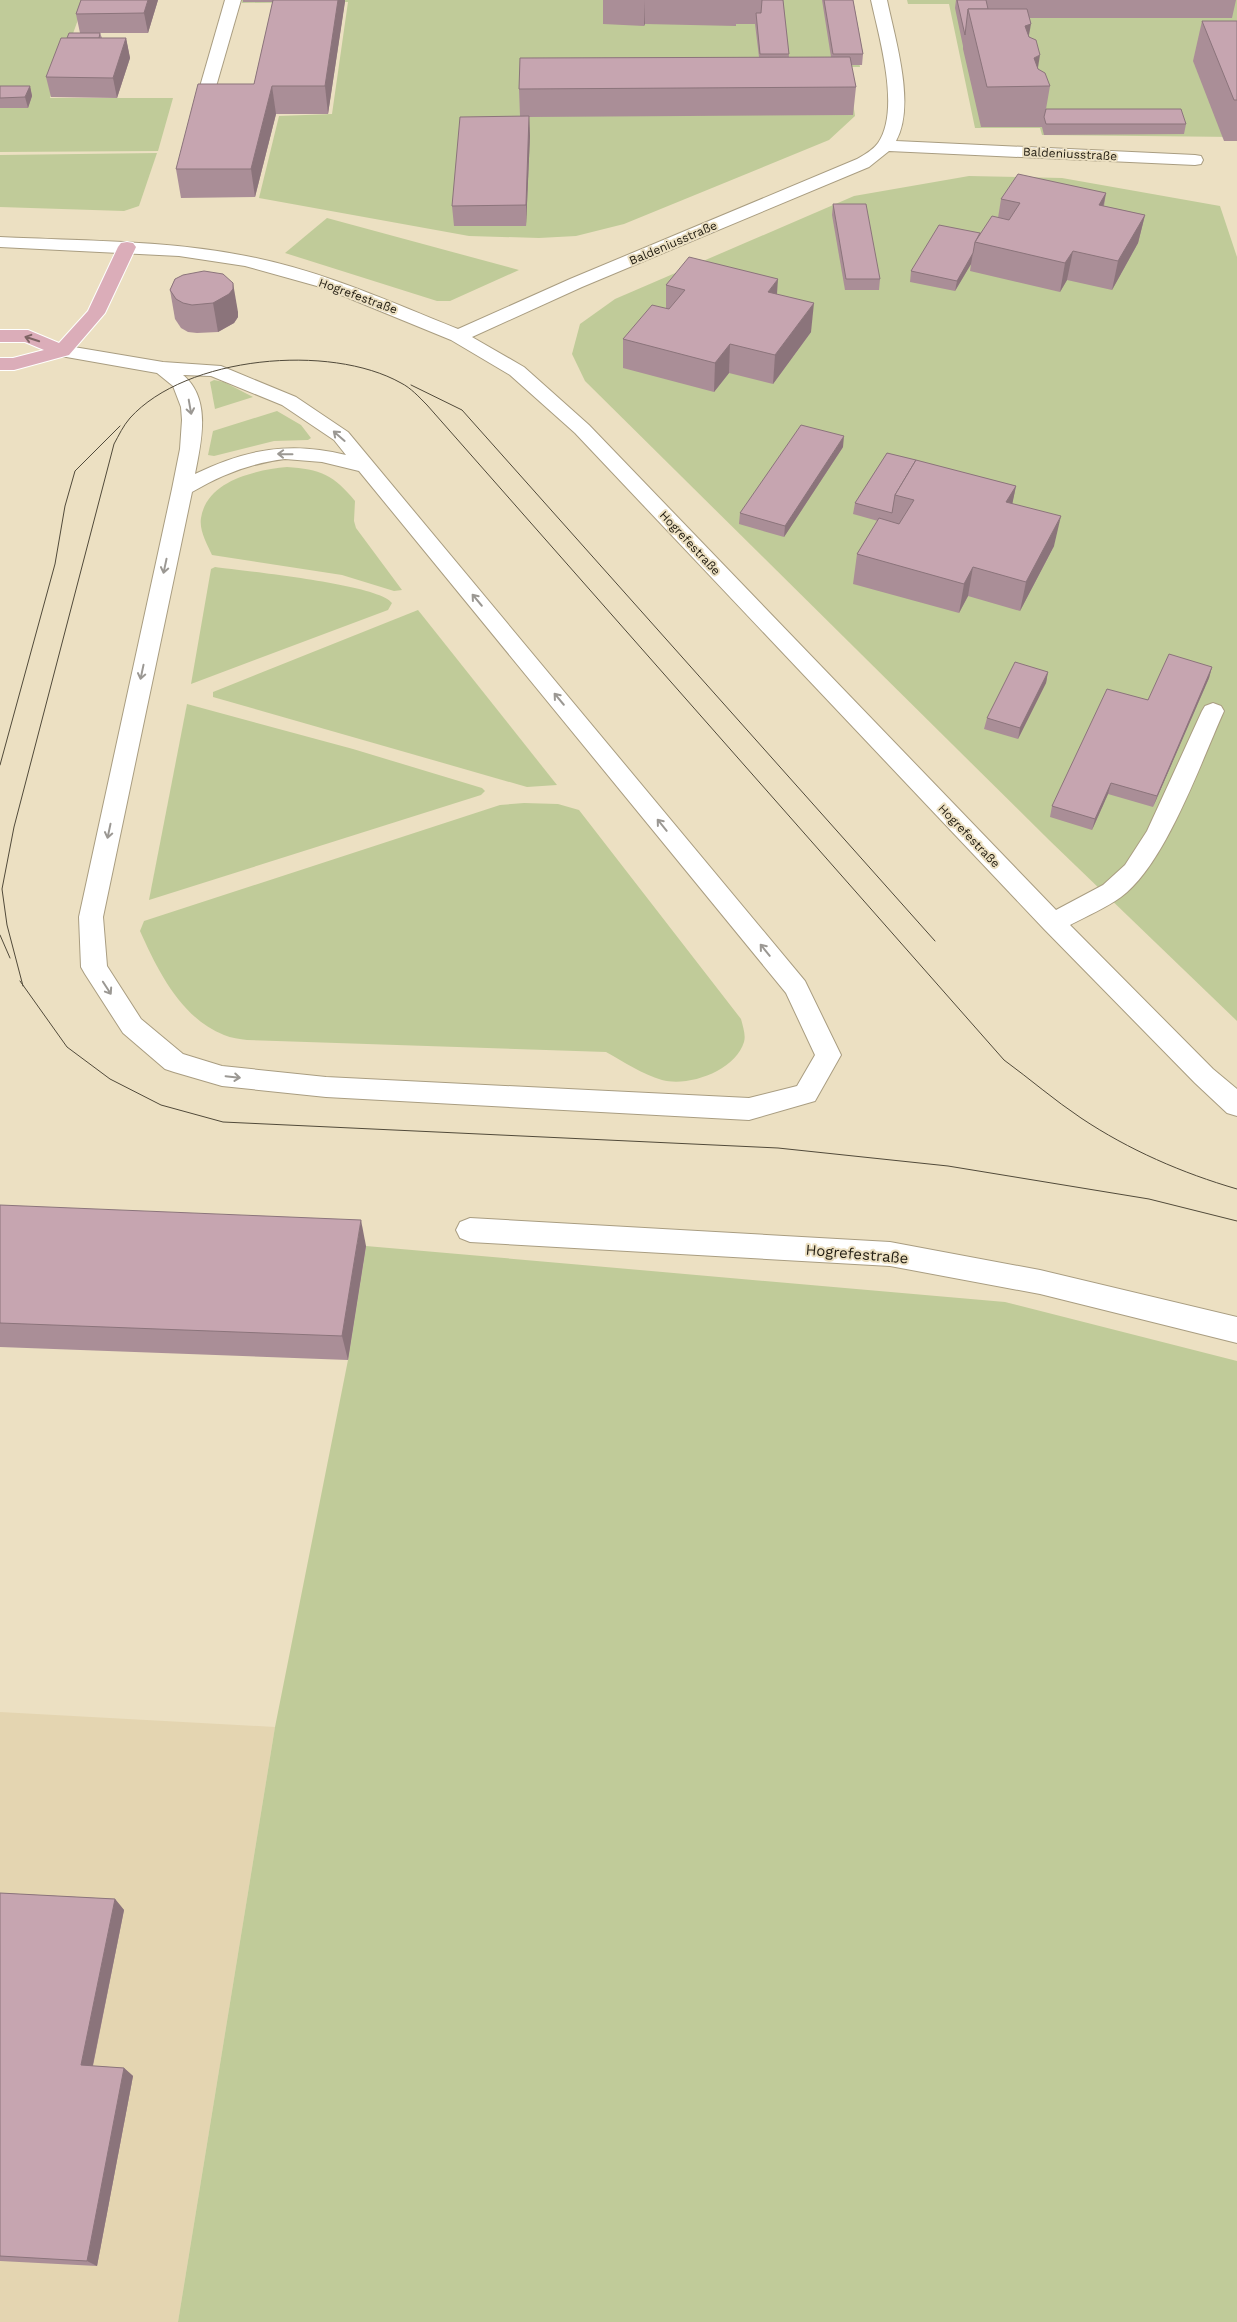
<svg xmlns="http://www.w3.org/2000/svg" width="1237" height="2322" font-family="'Work Sans',sans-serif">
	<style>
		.built { fill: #e4d5b1 }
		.green { fill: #c0cb99 }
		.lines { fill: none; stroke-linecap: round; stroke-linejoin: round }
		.minor-casing { stroke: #a99d81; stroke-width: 2 }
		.major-casing { stroke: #fff; stroke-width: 2 }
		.minor { fill: #fff; fill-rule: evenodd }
		.major { fill: #dbadb9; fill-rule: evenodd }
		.tram { stroke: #514a3a; stroke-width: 1 }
		.wall { fill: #aa8e97 }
		.shaded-wall { fill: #8b747b }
		.building { fill: #c6a5b0; stroke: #8b747b }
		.oneway { stroke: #7e6464 }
		.oneway2 { stroke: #9b9893 }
		.labels { text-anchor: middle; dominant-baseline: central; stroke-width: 4; stroke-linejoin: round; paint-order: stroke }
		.far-street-label { font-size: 12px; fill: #201b10; stroke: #ece0c2 }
		.street-label { font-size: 15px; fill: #201b10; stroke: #ece0c2 }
	</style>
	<rect width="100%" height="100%" fill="#ece0c2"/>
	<polygon class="built" points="0,1712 275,1727 178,2322 0,2322"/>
	<g class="green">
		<polygon points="0,0 85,0 50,98 173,98 158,151 0,152"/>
		<polygon points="242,0 849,0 860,67 848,67 855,116 829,140 624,224 576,236 539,238 469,236 259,198 279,116 332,114 348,2 242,3"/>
		<polygon points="907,0 1237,0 1237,137 1042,135 1040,128 975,128 949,4 908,4"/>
		<polygon points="157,153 139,206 124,211 0,207 0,155"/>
		<polygon points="969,176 1062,178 1220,206 1237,257 1237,1021 1049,840 585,381 572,354 580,324 615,299 854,196"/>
		<polygon points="327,218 519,270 450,301 437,301 285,253"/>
		<polygon points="214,380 224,382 253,397 215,409 210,382"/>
		<polygon points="277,411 301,425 311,438 308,440 274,441 214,456 208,455 213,431"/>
		<path d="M287,467C320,469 334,475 355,501L354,521L356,528L402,590L394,591L342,575L212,555C207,544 199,530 201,518C207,480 256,470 287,467Z"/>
		<path d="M215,567C244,571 378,584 392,603L388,610L191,684L211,569Z"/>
		<polygon points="418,610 557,785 527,787 213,697 213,692"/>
		<polygon points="187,704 353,749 482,788 485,791 481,795 149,900"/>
		<path d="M524,803L558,804L579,810L741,1019C743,1027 746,1035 744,1042C735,1071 689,1087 662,1080C642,1074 624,1062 606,1052L247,1040C240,1039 231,1038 224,1035C181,1018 158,971 140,931L144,921L500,805Z"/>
		<polygon points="366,1246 1005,1302 1237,1361 1237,2322 178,2322 275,1727 348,1360"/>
	</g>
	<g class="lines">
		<g class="minor-casing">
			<g id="minor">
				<polygon points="225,0 241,0 215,90 213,93 201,93 199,90"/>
				<path d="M871,0H887C895,39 916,105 896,141L1195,155L1201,156L1203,160L1201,164L1195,165L889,151L869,167L582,287L472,337L524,367L589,425L1056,910L1103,885L1125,865L1147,831L1202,711L1205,706L1213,703L1221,706L1224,711C1201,762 1165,865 1121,897C1106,908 1087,916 1070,925L1213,1069L1237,1089V1116L1227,1113L1195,1083L1044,929L575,433L510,375L451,340L324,288L245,266L179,256L0,247V237C82,241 166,240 246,256C320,270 388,301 458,329L570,279L857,159C864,155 873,150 878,143C901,110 879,37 871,0Z"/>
				<path d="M62,345L163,362L221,366L296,397L348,432L805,981L841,1055L815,1101L749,1120L326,1097L222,1086L174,1072L165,1069L123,1033L85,974L81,967L79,917L172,489L180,449L182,420L181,407L173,386L157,373L55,355L53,351L55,347ZM183,375L211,376L282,405L334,440L346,455C291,441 246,449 195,474C201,442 212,399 183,375ZM285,459L322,462L359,471L786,993L815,1055L797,1086L749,1098L326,1077L222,1066L183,1054L141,1019L107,966L103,917L192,492C221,475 250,463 285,459Z"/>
				<polygon points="470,1218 890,1242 1040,1270 1237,1317 1237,1343 1040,1294 890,1266 470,1242 460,1238 456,1230 460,1222"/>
			</g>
		</g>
		<g class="major-casing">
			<polygon id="major" points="127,242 133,243 136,247 105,313 69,355 14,370 0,370 0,358 13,358 44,350 25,342 0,342 0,330 28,330 59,343 88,311 118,247 121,243"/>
		</g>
		<use href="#minor" class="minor"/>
		<use href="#major" class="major"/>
		<g class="tram">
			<polyline points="411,385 462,410 935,941"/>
			<polyline points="0,765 55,564 65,506 75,471 120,426"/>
			<polyline points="0,935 10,958"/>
			<polyline points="20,981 67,1047 110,1079 161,1105 223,1122 778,1148 948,1166 1149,1199 1237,1221"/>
			<path d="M23,986L7,925L2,889L14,827L114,444C119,435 123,426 130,418C186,356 330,343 401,383C411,388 419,397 427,405L1004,1060C1030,1079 1054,1100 1081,1118C1129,1150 1182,1173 1237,1189"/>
		</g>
	</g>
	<g class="wall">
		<polygon points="81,0 158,0 148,33 90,33 100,33 102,38 126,38 130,58 117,98 51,97 46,77 67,38 80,33 76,14"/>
		<polygon points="243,0 345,0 328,114 276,114 255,197 181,198 176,169 254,84 273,2 243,2"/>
		<polygon points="603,0 783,0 789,57 831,57 822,0 853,0 863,54 862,65 851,65 856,87 853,115 529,117 530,136 526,226 454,226 452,206 520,116 519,89 759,57 755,24 736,24 736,26 645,24 644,26 603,24"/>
		<polygon points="956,0 1236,0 1232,18 1029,18 1028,36 1038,69 1050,86 1046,109 1186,124 1184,134 1044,135 1042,127 981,127 963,49 963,46 955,8"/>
		<polygon points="1202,21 1237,21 1237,141 1224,141 1193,61"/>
		<polygon points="0,86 30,86 32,96 28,108 0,108"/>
		<polygon points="1106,193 1104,206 1145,215 1138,243 1112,290 1067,280 1060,292 970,271 971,264 955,291 910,282 911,271 980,233 998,218 1001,199"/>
		<polygon points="833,204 880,279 879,290 845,290 832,215"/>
		<polygon points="175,279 238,312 238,317 234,323 218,332 197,333 188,332 181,328 175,319 170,290"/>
		<polygon points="666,285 777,294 811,332 773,384 729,373 714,392 623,368 623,339 666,308"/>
		<polygon points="843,447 784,537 739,524 740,513"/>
		<polygon points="887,453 1016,486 1012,504 1054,546 1020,611 968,596 959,613 853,584 857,554 878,521 853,514 855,503"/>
		<polygon points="1212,667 1209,678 1153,807 1108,794 1092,830 1050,817 1052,806 1148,700"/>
		<polygon points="1048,672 1046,683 1018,739 984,729 987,718"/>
		<polygon points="0,1205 366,1246 348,1360 0,1347"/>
		<polygon points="0,1893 115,1899 124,1910 93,2066 124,2068 133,2076 97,2266 0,2261"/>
	</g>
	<g class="shaded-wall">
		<polygon points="148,0 158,0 148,33 144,13"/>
		<polygon points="338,0 345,0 345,2 328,114 325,86"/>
		<polygon points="645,0 645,24 644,26"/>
		<polygon points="1031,24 1024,63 1025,26"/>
		<polygon points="126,38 130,58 117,98 113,78"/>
		<polygon points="1040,55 1035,86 1034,58"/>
		<polygon points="30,86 32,96 28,108 25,97"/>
		<polygon points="272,86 276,114 255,197 251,169"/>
		<polygon points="529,116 530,136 526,226 526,205"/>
		<polygon points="1106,193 1100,221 1099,205"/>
		<polygon points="1145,215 1138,243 1112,290 1118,261"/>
		<polygon points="1073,251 1067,280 1060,292 1065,263"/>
		<polygon points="973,253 971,264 955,291 957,281"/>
		<polygon points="778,279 776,308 768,292"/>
		<polygon points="233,283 238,312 238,317 234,323 218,332 213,303"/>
		<polygon points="814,303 811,332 773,384 775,355"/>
		<polygon points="730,344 729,373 714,392 715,363"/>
		<polygon points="844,436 843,447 784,537 785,526"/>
		<polygon points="1016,486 1010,515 1006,502"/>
		<polygon points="1061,516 1054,546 1020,611 1026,582"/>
		<polygon points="973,567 968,596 959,613 964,584"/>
		<polygon points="1212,667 1209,678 1153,807 1157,796"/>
		<polygon points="1048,672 1046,683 1018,739 1020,728"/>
		<polygon points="1111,783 1108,794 1092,830 1095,819"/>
		<polygon points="361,1220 366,1246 348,1360 342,1336"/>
		<polygon points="115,1899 124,1910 91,2074 81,2065"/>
		<polygon points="124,2068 133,2076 97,2266 87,2261"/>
	</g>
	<g class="building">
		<polygon points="81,0 148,0 144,13 76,14"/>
		<polygon points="273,0 338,0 325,86 272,86 251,169 176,169 198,84 254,84"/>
		<polygon points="762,0 783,0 789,54 760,54 756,13 761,13"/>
		<polygon points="824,0 853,0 863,54 833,54"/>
		<polygon points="957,0 986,0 988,9 968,9 965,35"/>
		<polygon points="968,9 1027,9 1031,24 1025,26 1029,37 1036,40 1040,55 1034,58 1038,69 1045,73 1050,86 987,87"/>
		<polygon points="1202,21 1237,21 1237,100 1234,100"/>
		<polygon points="69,33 100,33 99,38 67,38"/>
		<polygon points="61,38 126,38 113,78 46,77"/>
		<polygon points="850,57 856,87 519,89 520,58"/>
		<polygon points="0,86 30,86 25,97 0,98"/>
		<polygon points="1046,109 1181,109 1186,124 1046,124 1044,117"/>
		<polygon points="529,116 526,205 452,206 460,117"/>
		<polygon points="1018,174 1106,193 1099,205 1145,215 1118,261 1073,251 1065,263 975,242 992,216 1009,220 1020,203 1001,199"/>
		<polygon points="833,204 866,204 880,279 846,279"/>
		<polygon points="939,225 980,233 975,242 973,253 957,281 911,271"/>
		<polygon points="689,257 778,279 768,292 814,303 775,355 730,344 715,363 623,339 652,305 669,309 685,290 666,285"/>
		<polygon points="204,271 223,274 233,283 233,289 229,294 213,303 192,305 183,303 176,299 170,290 175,279 183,275"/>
		<polygon points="801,425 844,436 785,526 740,513"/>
		<polygon points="887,453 916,460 895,495 892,513 855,503"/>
		<polygon points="916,460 1016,486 1006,502 1061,516 1026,582 973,567 964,584 857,554 879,518 899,524 914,500 895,495"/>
		<polygon points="1169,654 1212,667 1157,796 1111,783 1095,819 1052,806 1107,689 1148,700"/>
		<polygon points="1015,662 1048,672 1020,728 987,718"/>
		<polygon points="0,1205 361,1220 342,1336 0,1323"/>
		<polygon points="0,1893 115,1899 81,2065 124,2068 87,2261 0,2256"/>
	</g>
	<defs><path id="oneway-shaft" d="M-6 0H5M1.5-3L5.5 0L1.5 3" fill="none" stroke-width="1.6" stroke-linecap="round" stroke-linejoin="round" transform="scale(1.25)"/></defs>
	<use class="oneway" href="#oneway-shaft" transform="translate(32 339) rotate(-162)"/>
	<g class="oneway2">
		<use href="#oneway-shaft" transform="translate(190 407) rotate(80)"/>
		<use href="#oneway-shaft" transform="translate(339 436) rotate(-139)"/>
		<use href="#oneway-shaft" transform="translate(285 454) rotate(-179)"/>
		<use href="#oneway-shaft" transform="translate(165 566) rotate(102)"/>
		<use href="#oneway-shaft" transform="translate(477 600) rotate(-130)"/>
		<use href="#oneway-shaft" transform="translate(142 672) rotate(102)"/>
		<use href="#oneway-shaft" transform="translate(559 699) rotate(-130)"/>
		<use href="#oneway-shaft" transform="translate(662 825) rotate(-129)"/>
		<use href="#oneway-shaft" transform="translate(109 831) rotate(102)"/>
		<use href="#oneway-shaft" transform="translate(765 950) rotate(-129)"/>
		<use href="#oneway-shaft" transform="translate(107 988) rotate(57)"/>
		<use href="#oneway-shaft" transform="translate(233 1077) rotate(6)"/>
	</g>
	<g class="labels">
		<g class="far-street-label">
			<text transform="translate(1070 154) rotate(3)">Baldeniusstraße</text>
			<text transform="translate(673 243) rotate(-23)">Baldeniusstraße</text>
			<text transform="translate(358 296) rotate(20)">Hogrefestraße</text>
			<text transform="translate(690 543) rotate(47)">Hogrefestraße</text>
			<text transform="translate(969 836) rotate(46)">Hogrefestraße</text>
		</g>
		<g class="street-label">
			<text transform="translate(857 1254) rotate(5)">Hogrefestraße</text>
		</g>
	</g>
</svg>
